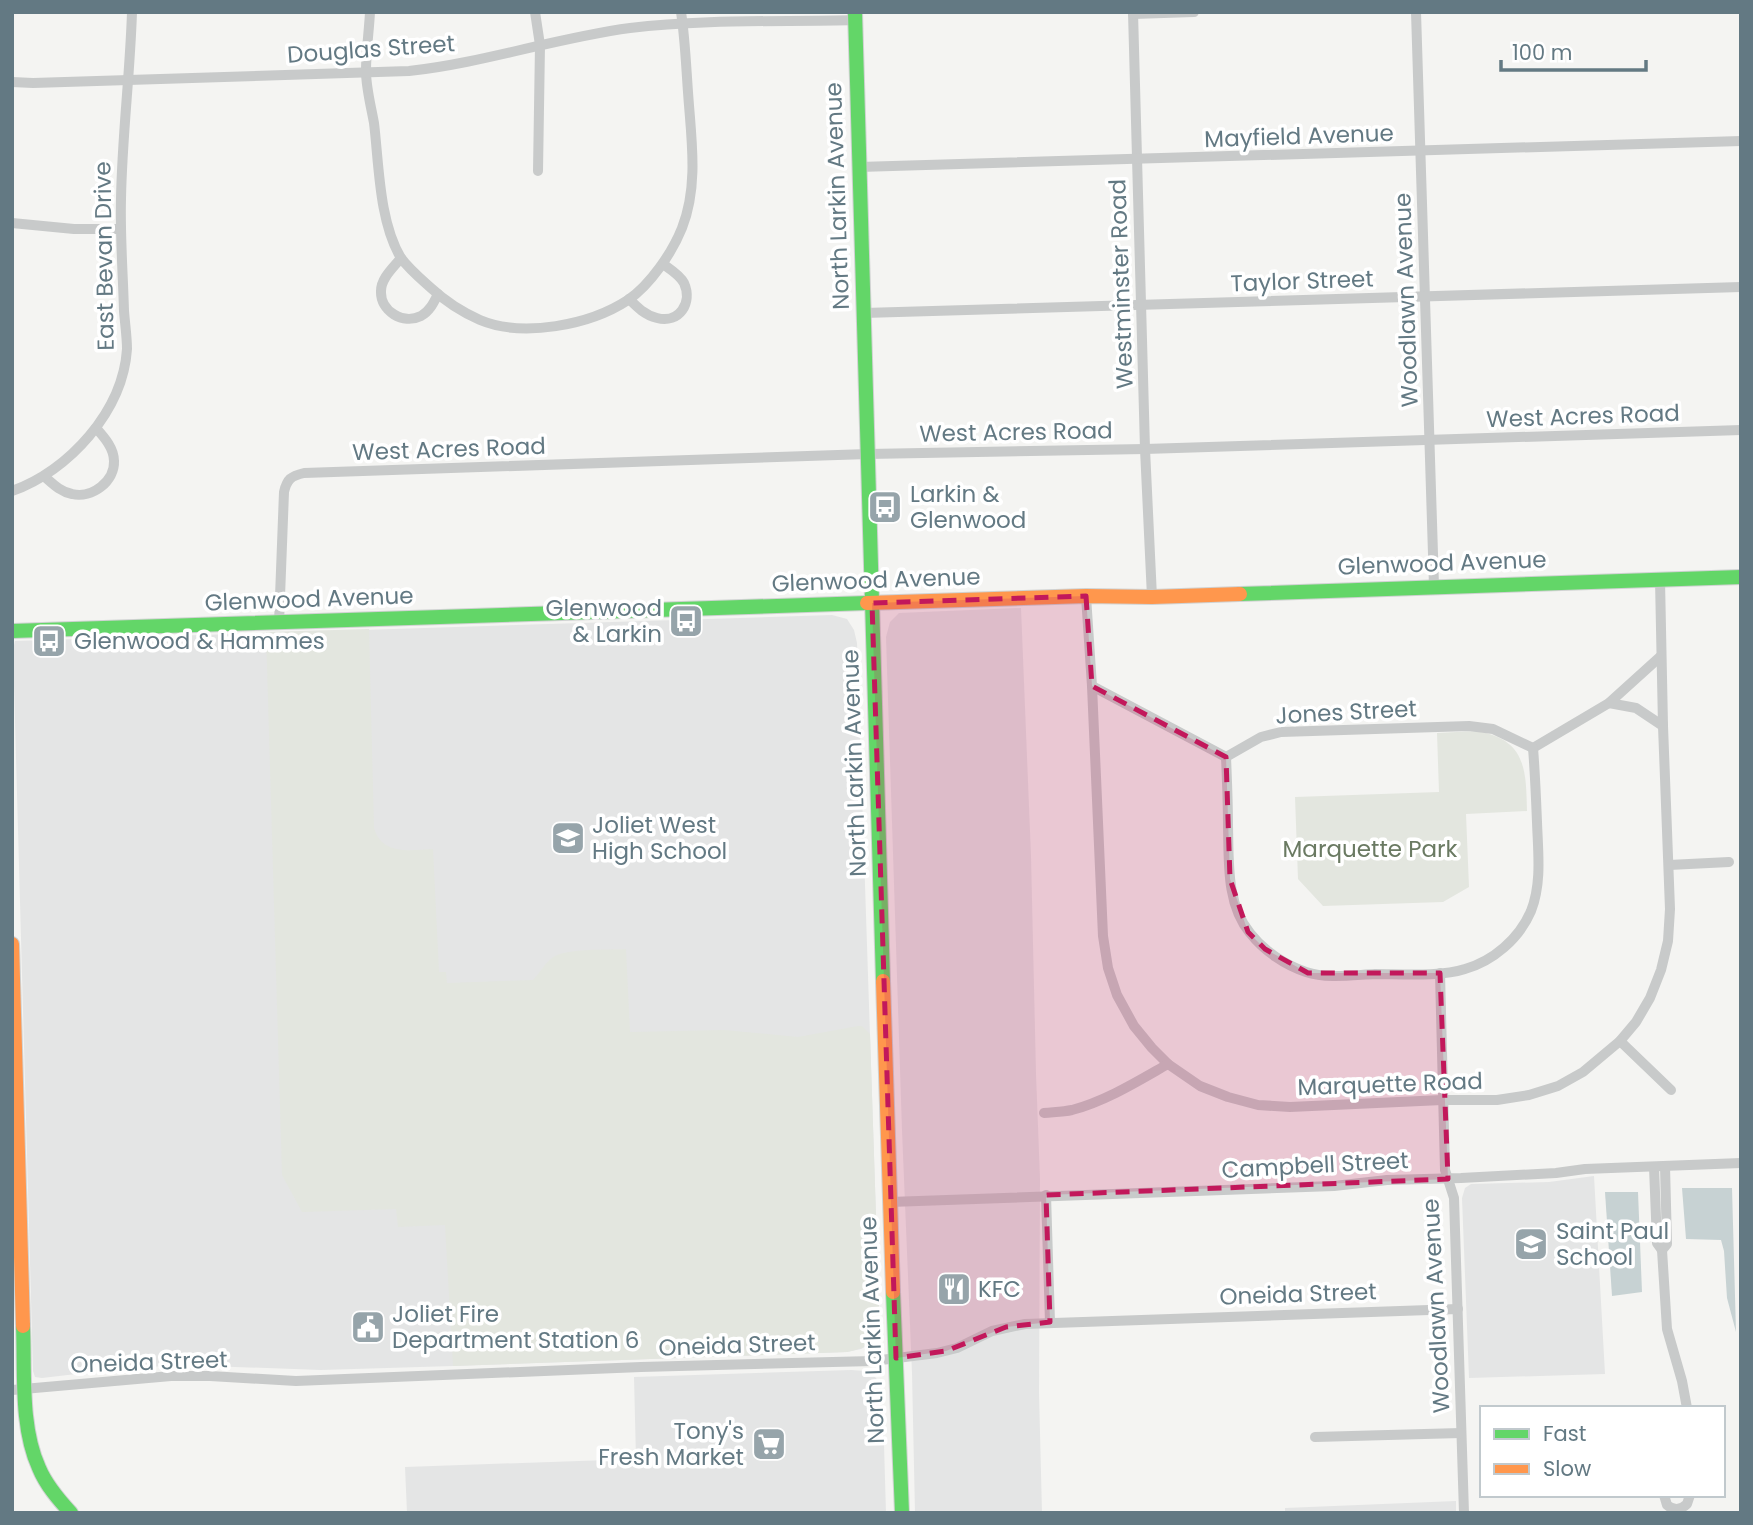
<svg xmlns="http://www.w3.org/2000/svg" width="1753" height="1525" font-family="Poppins,sans-serif">
	<style>
		.built { fill: #e4e5e5 }
		.green { fill: #e3e6df }
		.water { fill: #c7d2d3 }
		.lines { fill: none; stroke-linecap: round; stroke-linejoin: round }
		.fast-casing { stroke: #d0d2d2; stroke-width: 16 }
		.slow-casing { stroke: #d0d2d2; stroke-width: 16 }
		.street { stroke: #c8caca; stroke-width: 10 }
		.fast { stroke: #63d668; stroke-width: 14 }
		.slow { stroke: #ff974d; stroke-width: 14 }
		.marked { fill: #c2185b; fill-opacity: 0.2; stroke: #c2185b; stroke-width: 5; stroke-dasharray: 14 9; stroke-linejoin: round }
		.labels { text-anchor: middle; dominant-baseline: central; stroke-width: 7; stroke-linejoin: round; paint-order: stroke }
		.street-label { font-size: 23px; fill: #637983; stroke: #fff }
		.poi-label { font-size: 23px; fill: #637983; stroke: #fff; text-anchor: start }
		.park-label { font-size: 23px; fill: #6a7a62; stroke: #fff }
	</style>
	<rect width="100%" height="100%" fill="#f4f4f2"/>
	<g class="built">
		<polygon points="1021,608 1031,856 1036,1074 1040,1179 1039,1393 1042,1513 915,1513 912,1373 902,1130 886,637 890,622 899,613"/>
		<polygon points="832,615 847,619 854,630 857,643 879,1307 876,1337 870,1344 861,1349 847,1352 453,1366 321,1370 180,1365 119,1369 42,1378 35,1377 33,1371 13,649 15,641"/>
		<polygon points="1594,1176 1605,1374 1469,1378 1462,1198 1465,1188 1471,1184 1549,1182"/>
		<polygon points="851,1370 865,1371 871,1373 876,1378 880,1385 883,1411 886,1513 407,1513 405,1467 636,1459 634,1377"/>
		<polygon points="1456,1501 1456,1513 1285,1513 1285,1508"/>
	</g>
	<g class="green">
		<path d="M369,629L374,828C382,856 411,850 433,849L439,972H446L447,983L533,980C540,973 544,964 552,958C564,948 608,950 626,949L630,1032L724,1030L798,1037L858,1026H862L870,1034L879,1307C877,1336 879,1345 847,1352L453,1366L445,1225L398,1227L396,1209L302,1212L282,1175L266,632Z"/>
		<path d="M1476,731C1526,739 1526,769 1527,811L1466,814L1469,887L1443,902L1323,906L1298,879L1295,797L1439,792L1437,733Z"/>
	</g>
	<g class="water">
		<polygon points="1682,1188 1732,1188 1736,1332 1727,1298 1724,1251 1721,1240 1686,1239"/>
		<polygon points="1605,1192 1638,1192 1642,1292 1612,1296"/>
	</g>
	<g class="lines">
		<g class="fast-casing">
			<g id="fast">
				<polyline points="855,12 883,981"/>
				<polyline points="1240,594 1741,577"/>
				<polyline points="12,631 867,603"/>
				<polyline points="893,1292 902,1513"/>
				<path d="M23,1326C25,1371 20,1427 39,1468C46,1485 58,1499 71,1513"/>
			</g>
		</g>
		<g class="slow-casing">
			<g id="slow">
				<polyline points="867,603 1086,596 1152,597 1240,594"/>
				<polyline points="12,944 23,1326"/>
				<polyline points="883,981 893,1292"/>
			</g>
		</g>
		<g class="street">
			<path d="M370,12C369,32 366,51 366,71C366,88 371,106 374,123C379,164 379,222 401,258C409,269 421,279 431,288C445,301 462,312 480,320C523,338 590,325 628,300C650,285 672,253 682,228C699,185 691,137 688,92C686,65 685,38 681,12"/>
			<polyline points="535,12 540,45 538,171"/>
			<polyline points="1133,12 1145,449 1152,597"/>
			<polyline points="1416,12 1434,586"/>
			<polyline points="1133,14 1194,12"/>
			<path d="M12,82L33,83L409,71C483,63 555,38 630,28C704,19 780,22 855,20"/>
			<polyline points="859,167 1741,141"/>
			<polyline points="12,223 74,229 120,229"/>
			<path d="M401,258C394,267 381,278 381,291C380,311 403,325 421,316C430,311 434,302 438,294"/>
			<path d="M629,299C637,307 645,315 657,318C679,324 693,303 684,283C680,275 670,269 663,264"/>
			<polyline points="864,313 1741,287"/>
			<path d="M45,477C53,484 61,492 72,494C92,499 115,481 114,461C114,448 104,437 96,428"/>
			<path d="M12,491C69,471 123,411 127,349C127,337 125,324 124,311C123,274 120,237 121,199C122,137 130,75 132,12"/>
			<polyline points="1086,596 1092,686 1103,936 1108,968 1117,995 1134,1026 1152,1048 1168,1064 1200,1086 1228,1097 1258,1105 1290,1107 1442,1100 1497,1100 1529,1095 1558,1086 1583,1072 1620,1041 1636,1022 1650,998 1661,970 1668,941 1670,909 1663,726 1660,580"/>
			<path d="M279,623L284,492C287,479 291,476 304,473L868,454L1145,449L1741,430"/>
			<polyline points="1092,686 1226,757"/>
			<polyline points="1609,703 1636,708 1663,726"/>
			<polyline points="1533,748 1609,703 1661,656"/>
			<path d="M1226,757C1227,780 1228,803 1228,826C1229,861 1226,904 1250,933C1264,951 1285,965 1306,972C1327,979 1353,975 1375,974C1401,974 1441,977 1465,969C1493,961 1519,939 1531,911C1542,883 1538,852 1537,822C1536,797 1535,772 1533,748"/>
			<polyline points="1226,757 1261,737 1281,732 1469,726 1493,729 1533,748"/>
			<polyline points="1669,865 1729,862"/>
			<polyline points="1440,973 1445,1170 1454,1198 1464,1513"/>
			<polyline points="1620,1041 1671,1090"/>
			<path d="M1044,1113C1054,1112 1063,1112 1072,1110C1106,1101 1138,1081 1168,1064"/>
			<polyline points="1654,1167 1657,1243 1662,1250 1667,1329 1682,1381 1687,1408"/>
			<polyline points="1046,1195 1050,1322"/>
			<polyline points="890,1202 1334,1186 1387,1180 1461,1178 1556,1173 1585,1169 1741,1163"/>
			<polyline points="1662,1250 1667,1244 1665,1166"/>
			<polyline points="12,1390 171,1376 210,1376 296,1381 641,1367 873,1361 937,1353 957,1348 992,1331 1025,1324 1458,1309"/>
			<polyline points="1315,1437 1461,1433"/>
			<path d="M1664,1495L1667,1505C1674,1511 1681,1510 1687,1504L1690,1495"/>
		</g>
		<use href="#fast" class="fast"/>
		<use href="#slow" class="slow"/>
	</g>
	<path class="marked" d="M1086,596L1092,686L1226,757L1230,879L1248,932L1265,949L1308,973H1440L1448,1179L1046,1195L1050,1322L1006,1327L946,1351L896,1358L872,603Z"/>
	<defs>
		<g id="bus-square" transform="scale(1.75)"><rect x="-9" y="-9" width="18" height="18" rx="4" fill="#96a4aa" stroke="#fff"/><path d="M-5-6H5V4H4V6H2V4H-2V6H-4V4H-5ZM-3.5-4V0h7V-4ZM-3.5 1.2v1.5H-2V1.2ZM2 1.2v1.5H3.5V1.2Z" fill="#fff"/></g>
		<g id="school-square" transform="scale(1.75)"><rect x="-9" y="-9" width="18" height="18" rx="4" fill="#96a4aa" stroke="#fff"/><path d="M0-5L7-2L0 1L-7-2ZM-4 1L0 2.5L4 1V4Q0 6-4 4Z" fill="#fff"/></g>
		<g id="restaurant-square" transform="scale(1.75)"><rect x="-9" y="-9" width="18" height="18" rx="4" fill="#96a4aa" stroke="#fff"/><path d="M-5-6h1v4h1v-4h1v4h1v-4h1v5L-1.5 .5V6h-2V.5L-5-1ZM5-6V6H3V1.5H1.5Q1.5-4 5-6Z" fill="#fff"/></g>
		<g id="civic-square" transform="scale(1.75)"><rect x="-9" y="-9" width="18" height="18" rx="4" fill="#96a4aa" stroke="#fff"/><path d="M-.6-6.5H3V-4.5H.6V-3L4-1V1h2V6H-6V1h2V-1L-.6-3ZM-1.2 2.5V6h2.4V2.5Z" fill="#fff"/></g>
		<g id="supermarket-square" transform="scale(1.75)"><rect x="-9" y="-9" width="18" height="18" rx="4" fill="#96a4aa" stroke="#fff"/><path d="M-6-5.5h2.5l.6 2H6L4.5 2H-2.5L-4.4-4H-6ZM-1.5 3.2a1.3 1.3 0 1 0 .1 0ZM3 3.2a1.3 1.3 0 1 0 .1 0Z" fill="#fff"/></g>
	</defs>
	<g fill-rule="evenodd">
		<use href="#bus-square" x="885" y="507"/>
		<use href="#bus-square" x="686" y="621"/>
		<use href="#bus-square" x="49" y="641"/>
		<use href="#school-square" x="568" y="838"/>
		<use href="#school-square" x="1531" y="1244"/>
		<use href="#restaurant-square" x="954" y="1289"/>
		<use href="#civic-square" x="368" y="1327"/>
		<use href="#supermarket-square" x="769" y="1444"/>
	</g>
	<g class="labels">
		<g class="street-label">
			<text transform="translate(371 49) rotate(-4)">Douglas Street</text>
			<text transform="translate(1299 136) rotate(-2)">Mayfield Avenue</text>
			<text transform="translate(837 196) rotate(-92)">North Larkin Avenue</text>
			<text transform="translate(104 256) rotate(-91)">East Bevan Drive</text>
			<text transform="translate(1302 281) rotate(-2)">Taylor Street</text>
			<text transform="translate(1121 284) rotate(-92)">Westminster Road</text>
			<text transform="translate(1406 300) rotate(-92)">Woodlawn Avenue</text>
			<text transform="translate(1583 416) rotate(-2)">West Acres Road</text>
			<text transform="translate(1016 432) rotate(-1)">West Acres Road</text>
			<text transform="translate(449 449) rotate(-2)">West Acres Road</text>
			<text transform="translate(1442 563) rotate(-2)">Glenwood Avenue</text>
			<text transform="translate(876 580) rotate(-2)">Glenwood Avenue</text>
			<text transform="translate(309 599) rotate(-2)">Glenwood Avenue</text>
			<text transform="translate(1346 712) rotate(-3)">Jones Street</text>
			<text transform="translate(854 763) rotate(-92)">North Larkin Avenue</text>
			<text transform="translate(1390 1084) rotate(-2)">Marquette Road</text>
			<text transform="translate(1315 1165) rotate(-3)">Campbell Street</text>
			<text transform="translate(1298 1294) rotate(-2)">Oneida Street</text>
			<text transform="translate(1436 1306) rotate(-93)">Woodlawn Avenue</text>
			<text transform="translate(872 1330) rotate(-92)">North Larkin Avenue</text>
			<text transform="translate(737 1345) rotate(-2)">Oneida Street</text>
			<text transform="translate(149 1362) rotate(-2)">Oneida Street</text>
		</g>
		<g class="poi-label">
			<text x="910" y="494">Larkin &amp;<tspan x="910" dy="26">Glenwood</tspan></text>
			<text x="662" y="608" text-anchor="end">Glenwood<tspan x="662" dy="26">&amp; Larkin</tspan></text>
			<text x="74" y="641">Glenwood &amp; Hammes</text>
			<text x="592" y="825">Joliet West<tspan x="592" dy="26">High School</tspan></text>
			<text x="1556" y="1231">Saint Paul<tspan x="1556" dy="26">School</tspan></text>
			<text x="978" y="1289">KFC</text>
			<text x="392" y="1314">Joliet Fire<tspan x="392" dy="26">Department Station 6</tspan></text>
			<text x="744" y="1431" text-anchor="end">Tony's<tspan x="744" dy="26">Fresh Market</tspan></text>
		</g>
		<g class="park-label">
			<text x="1370" y="849">Marquette Park</text>
		</g>
	</g>
	<rect width="1753" height="1525" fill="none" stroke="#637983" stroke-width="28"/>
	<rect x="1480" y="1406" width="245" height="91" fill="#ffffff" stroke="#c1c9cd" stroke-width="2"/>
	<rect x="1494" y="1429" width="35" height="10" fill="#63d668" stroke="#c1c9cd" stroke-width="2"/>
	<text x="1543" y="1441" font-size="21" fill="#637983">Fast</text>
	<rect x="1494" y="1464" width="35" height="10" fill="#ff974d" stroke="#c1c9cd" stroke-width="2"/>
	<text x="1543" y="1476" font-size="21" fill="#637983">Slow</text>
	<path d="M1501 60v10h145v-10" fill="none" stroke="#637983" stroke-width="3.5"/>
	<text x="1512" y="60" font-size="21" fill="#637983" stroke="#ffffff" stroke-width="5" paint-order="stroke">100 m</text>
</svg>
